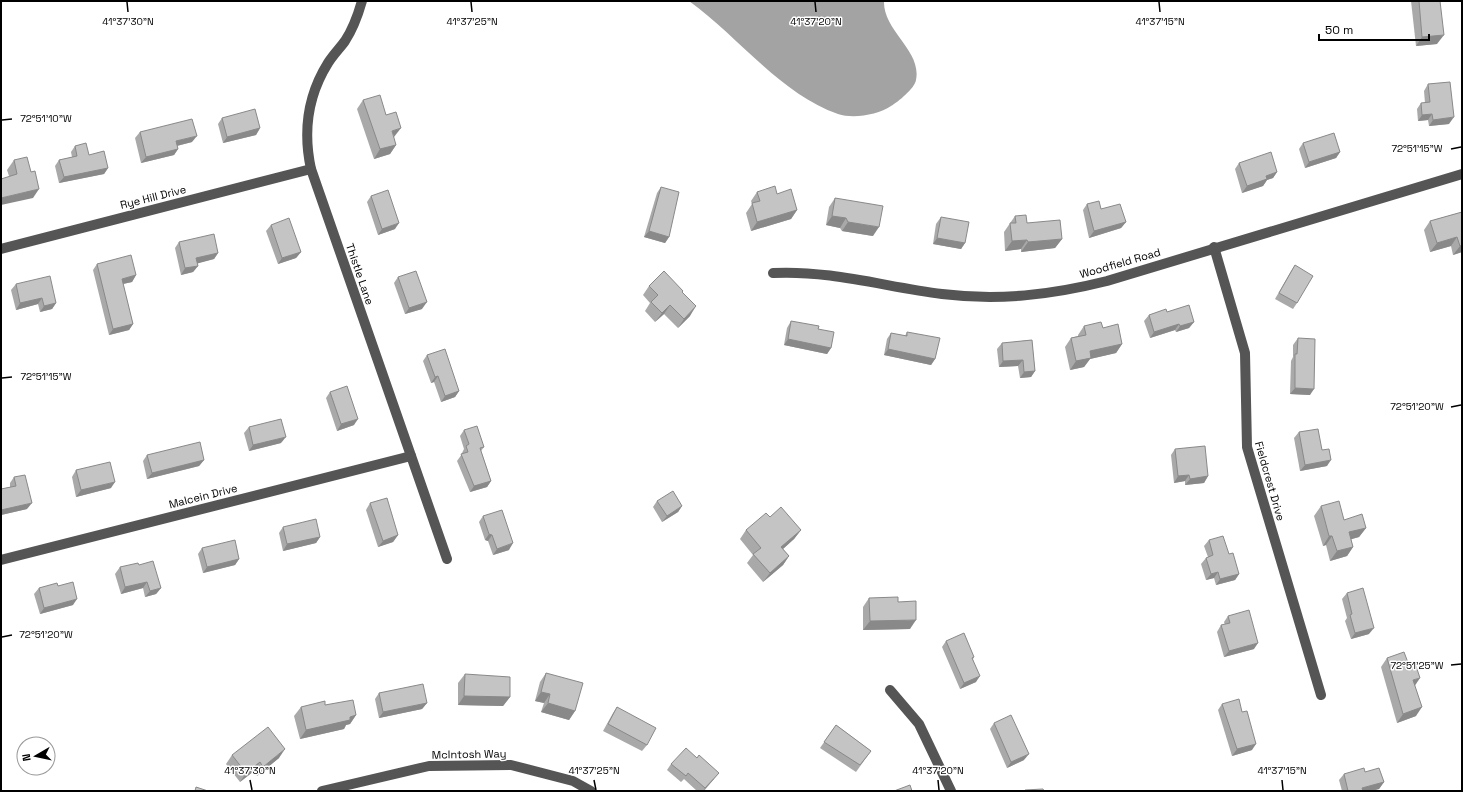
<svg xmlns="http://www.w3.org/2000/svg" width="1463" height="792" font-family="'Space Grotesk',sans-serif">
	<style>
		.water { fill: #a3a3a3 }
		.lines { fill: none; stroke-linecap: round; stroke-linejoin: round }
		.minor { stroke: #555; stroke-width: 10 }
		.wall { fill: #a9a9a9 }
		.shaded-wall { fill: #898989 }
		.building { fill: #c4c4c4; stroke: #898989 }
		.ticks { fill: none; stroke: #000; stroke-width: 1.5 }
		.labels { text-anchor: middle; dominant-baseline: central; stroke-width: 3; stroke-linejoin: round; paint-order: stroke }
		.street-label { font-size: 11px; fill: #000; stroke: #fff }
		.ticks-label { font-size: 10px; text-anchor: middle; fill: #000; stroke: #fff; stroke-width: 3; stroke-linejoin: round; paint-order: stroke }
	</style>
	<rect width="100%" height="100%" fill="#fff"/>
	<path class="water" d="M689,1H884C883,31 922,50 916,80C915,88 898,102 891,106C878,115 853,119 838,114C780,94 738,36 689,1Z"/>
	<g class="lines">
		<g class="minor">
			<path d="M362,1C358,15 353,29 345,41C340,48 333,55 328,63C308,95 303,132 311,169L447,559"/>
			<polyline points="1214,247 1245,353 1247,447 1321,695"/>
			<polyline points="1,249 311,169"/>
			<path d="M773,273C830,270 886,287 942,294C999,301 1051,295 1107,281L1462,174"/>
			<polyline points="1,560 411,456"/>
			<polyline points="890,690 919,724 951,791"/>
			<polyline points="322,791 429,766 511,765 573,781 591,791"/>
		</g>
	</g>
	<g class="wall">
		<polygon points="1411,1 1440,1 1437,44 1416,46"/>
		<polygon points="1428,84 1449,124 1429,126 1428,120 1418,121 1417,109 1421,103 1425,103 1424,91"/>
		<polygon points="363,100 386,115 396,145 390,154 374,159 357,109"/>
		<polygon points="222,118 260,128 256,135 223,143 218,124"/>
		<polygon points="140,132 192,142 177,146 178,149 174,155 141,163 135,138"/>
		<polygon points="1303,143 1340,152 1336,158 1305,168 1299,149"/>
		<polygon points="75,146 108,168 104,174 59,183 55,166 59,160 72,157 71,152"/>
		<polygon points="14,160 31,172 33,198 9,176 7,170"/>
		<polygon points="1239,163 1277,172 1273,178 1267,180 1263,186 1242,193 1235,169"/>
		<polygon points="661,187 669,237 665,243 644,237 657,193"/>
		<polygon points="757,192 777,194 797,210 791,219 751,231 746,213 752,204 751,201"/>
		<polygon points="371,196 395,229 378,235 367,202"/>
		<polygon points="835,198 873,236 842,231 840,228 826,225 829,207"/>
		<polygon points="1087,204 1101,209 1126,222 1121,228 1089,238 1083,210"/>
		<polygon points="1462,212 1462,252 1453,255 1451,246 1430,252 1424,230 1430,221"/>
		<polygon points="1015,216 1027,223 1062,239 1055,248 1021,252 1021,249 1005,251 1004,232"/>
		<polygon points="941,217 965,243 961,249 933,244 936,224"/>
		<polygon points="271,225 301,252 296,258 278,264 266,231"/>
		<polygon points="179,242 218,253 214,259 197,263 198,266 193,272 181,275 175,248"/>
		<polygon points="97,264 136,275 132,282 123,284 133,324 129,330 109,335 93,270"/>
		<polygon points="1295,265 1297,303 1293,309 1275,299 1291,271"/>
		<polygon points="398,277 422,309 405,314 394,283"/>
		<polygon points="16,284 56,303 52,309 40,312 38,304 16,310 11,290"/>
		<polygon points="649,286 682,292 690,316 678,328 664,314 655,322 645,311 650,303 643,295"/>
		<polygon points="1167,312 1194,322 1189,328 1176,332 1175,330 1150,338 1144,321 1149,315"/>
		<polygon points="791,321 818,329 831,348 827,354 784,345 787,328"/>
		<polygon points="1084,326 1103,328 1122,344 1116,353 1090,359 1084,367 1070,370 1065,347 1071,338 1078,336 1078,335"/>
		<polygon points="907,332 935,359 931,365 884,355 887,339 891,333 905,336"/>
		<polygon points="1298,338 1310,395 1290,394 1291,361 1293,357 1293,345"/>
		<polygon points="1032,340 1035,371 1031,377 1020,378 1018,366 999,367 997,349 1002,343"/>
		<polygon points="427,355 459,391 455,397 441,402 434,382 431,383 423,361"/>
		<polygon points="330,392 354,425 337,431 326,398"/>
		<polygon points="249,427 281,443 249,451 244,433"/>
		<polygon points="464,430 484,447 481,451 491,481 487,487 470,492 457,461 462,454 462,453 464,449 460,436"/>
		<polygon points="1299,432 1322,450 1327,466 1300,471 1294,438"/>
		<polygon points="1175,449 1208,476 1204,483 1185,485 1185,481 1174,483 1171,455"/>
		<polygon points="147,455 204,460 199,466 147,479 143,461"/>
		<polygon points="76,470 111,488 76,497 72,477"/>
		<polygon points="14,477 27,509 1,515 1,489 10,487 10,483"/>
		<polygon points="657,501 682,506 678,512 662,522 653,507"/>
		<polygon points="370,503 398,535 393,542 378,547 366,510"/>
		<polygon points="1321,506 1344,520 1366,528 1359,537 1351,539 1353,547 1347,556 1330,561 1326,545 1323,546 1314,516"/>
		<polygon points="483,516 509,550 493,555 488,541 485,540 479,522"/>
		<polygon points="770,517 801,530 794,539 783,549 789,556 783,565 763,582 747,563 753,555 740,539 746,530"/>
		<polygon points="283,527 320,537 316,543 283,551 279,533"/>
		<polygon points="1209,540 1229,554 1239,574 1235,580 1216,585 1214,578 1206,580 1201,564 1206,558 1208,557 1204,546"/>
		<polygon points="202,548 239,559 235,565 203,573 198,554"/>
		<polygon points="139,565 161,588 156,594 145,597 143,588 121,594 115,574 120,567"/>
		<polygon points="58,586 73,605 40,614 34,594 39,588"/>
		<polygon points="1347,593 1369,634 1351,639 1345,621 1347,618 1342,599"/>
		<polygon points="869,598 898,602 910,629 863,630 863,607"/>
		<polygon points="1228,616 1254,649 1224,657 1217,632 1221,625 1225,625 1224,622"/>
		<polygon points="946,641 974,657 973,659 976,682 960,689 942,647"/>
		<polygon points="1387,658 1415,685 1416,716 1397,723 1381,667"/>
		<polygon points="546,673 575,711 569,720 541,712 544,703 535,701 540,682"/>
		<polygon points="465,674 510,697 503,706 458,705 458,683"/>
		<polygon points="379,693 427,703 422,709 379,718 375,699"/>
		<polygon points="1222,704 1242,712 1252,750 1232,756 1218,710"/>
		<polygon points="325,705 356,715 350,724 346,725 344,729 300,739 294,716 301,707"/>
		<polygon points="617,707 647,745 642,751 603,731 613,713"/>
		<polygon points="994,723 1024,760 1007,768 990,729"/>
		<polygon points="836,725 871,751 856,772 820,748"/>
		<polygon points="232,755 279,758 257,776 254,771 240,782 226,764"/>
		<polygon points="671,764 714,779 704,791 697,791 684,779 681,782 667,770"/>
		<polygon points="1365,772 1384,782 1379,789 1371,791 1342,791 1339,780 1344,774"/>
	</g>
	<g class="shaded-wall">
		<polygon points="1444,35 1437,44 1416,46 1422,37"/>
		<polygon points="1432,114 1428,120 1418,121 1422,115"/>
		<polygon points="1454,117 1449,124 1429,126 1433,120"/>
		<polygon points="260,128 256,135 223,143 227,137"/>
		<polygon points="401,128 394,137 392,131"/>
		<polygon points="197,136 192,142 172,147 176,141"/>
		<polygon points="396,145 390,154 374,159 380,149"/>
		<polygon points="178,149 174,155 141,163 146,157"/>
		<polygon points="1340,152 1336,158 1305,168 1309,162"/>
		<polygon points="108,168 104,174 59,183 64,177"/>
		<polygon points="1277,172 1273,178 1267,180 1263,186 1242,193 1247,186 1266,176"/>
		<polygon points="39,189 33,198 1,205 1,198"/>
		<polygon points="797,210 791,219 751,231 757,222"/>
		<polygon points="832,216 846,218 840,228 826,225"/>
		<polygon points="848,222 879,227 873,236 842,231"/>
		<polygon points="1126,222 1121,228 1089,238 1094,231"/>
		<polygon points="399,223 395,229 378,235 382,229"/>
		<polygon points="649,231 669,237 665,243 644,237"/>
		<polygon points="1457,237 1451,246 1430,252 1437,243"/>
		<polygon points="937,238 965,243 961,249 933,244"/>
		<polygon points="1062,239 1055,248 1021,252 1028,242"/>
		<polygon points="1027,240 1021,249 1005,251 1012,241"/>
		<polygon points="1462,245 1462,252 1453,255 1460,246"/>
		<polygon points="301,252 296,258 278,264 282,258"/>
		<polygon points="218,253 214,259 192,265 196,258"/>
		<polygon points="198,266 193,272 181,275 185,268"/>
		<polygon points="136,275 132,282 118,285 122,279"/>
		<polygon points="42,298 38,304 16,310 20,303"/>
		<polygon points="427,302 422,309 405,314 409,308"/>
		<polygon points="56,303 52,309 40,312 44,306"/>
		<polygon points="670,305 664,314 655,322 662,313"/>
		<polygon points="696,306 690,316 678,328 684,319"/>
		<polygon points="1194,322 1189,328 1176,332 1180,326"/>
		<polygon points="133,324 129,330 109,335 113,329"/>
		<polygon points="1179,324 1175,330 1150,338 1154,332"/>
		<polygon points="788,339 831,348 827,354 784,345"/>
		<polygon points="1122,344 1116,353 1090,359 1084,367 1070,370 1076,361 1090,351"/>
		<polygon points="888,349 935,359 931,365 884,355"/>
		<polygon points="1023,360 1018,366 999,367 1003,361"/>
		<polygon points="1035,371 1031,377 1020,378 1024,372"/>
		<polygon points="438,376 434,382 431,383 435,377"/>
		<polygon points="1295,388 1314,389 1310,395 1290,394"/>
		<polygon points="459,391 455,397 441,402 445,396"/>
		<polygon points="358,419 354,425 337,431 341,424"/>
		<polygon points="286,437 281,443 249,451 253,445"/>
		<polygon points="204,460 199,466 147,479 152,473"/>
		<polygon points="1331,460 1327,466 1300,471 1305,465"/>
		<polygon points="1189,475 1185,481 1174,483 1178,476"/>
		<polygon points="1208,476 1204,483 1185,485 1190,479"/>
		<polygon points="491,481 487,487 470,492 474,486"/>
		<polygon points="115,482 111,488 76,497 81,490"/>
		<polygon points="32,503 27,509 1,515 1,510"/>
		<polygon points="682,506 678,512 662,522 667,516"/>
		<polygon points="1366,528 1359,537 1342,542 1349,532"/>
		<polygon points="801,530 794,539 775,556 781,547"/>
		<polygon points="489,534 492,535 488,541 485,540"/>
		<polygon points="398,535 393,542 378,547 383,541"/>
		<polygon points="1329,536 1332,536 1326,545 1323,546"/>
		<polygon points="320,537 316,543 283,551 287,544"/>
		<polygon points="513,543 509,550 493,555 497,549"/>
		<polygon points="1353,547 1347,556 1330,561 1337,551"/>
		<polygon points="789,556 783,565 763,582 770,573"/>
		<polygon points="239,559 235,565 203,573 207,567"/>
		<polygon points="1218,572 1214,578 1206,580 1211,574"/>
		<polygon points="1239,574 1235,580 1216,585 1220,579"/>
		<polygon points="147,582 143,588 121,594 125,587"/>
		<polygon points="161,588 156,594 145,597 150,591"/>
		<polygon points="77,599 73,605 40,614 44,608"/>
		<polygon points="916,620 910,629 863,630 870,621"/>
		<polygon points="1374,628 1369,634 1351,639 1355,633"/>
		<polygon points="1258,643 1254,649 1224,657 1229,651"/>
		<polygon points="980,676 976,682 960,689 964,683"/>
		<polygon points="1420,678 1414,687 1413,680"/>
		<polygon points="541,692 550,694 544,703 535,701"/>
		<polygon points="464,696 510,697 503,706 458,705"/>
		<polygon points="427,703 422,709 379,718 383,712"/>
		<polygon points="548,703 575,711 569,720 541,712"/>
		<polygon points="1422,707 1416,716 1397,723 1403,714"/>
		<polygon points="356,715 350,724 346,725 344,729 300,739 306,730"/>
		<polygon points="1256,744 1252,750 1232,756 1237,749"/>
		<polygon points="285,749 279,758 257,776 263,767"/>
		<polygon points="1029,754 1024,760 1007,768 1011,762"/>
		<polygon points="260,762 254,771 240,782 246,773"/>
		<polygon points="719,773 714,779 703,791 705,788"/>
		<polygon points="1384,782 1379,789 1371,791 1360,791 1362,788"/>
	</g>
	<g class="building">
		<polygon points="1419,1 1440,1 1444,35 1422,37"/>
		<polygon points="1450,82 1454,117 1433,120 1432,114 1422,115 1421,103 1430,102 1428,84"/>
		<polygon points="380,95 386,115 396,112 401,128 392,131 396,145 380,149 363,100"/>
		<polygon points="255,109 260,128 227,137 222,118"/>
		<polygon points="192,119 197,136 176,141 178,149 146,157 140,132"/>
		<polygon points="1334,133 1340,152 1309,162 1303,143"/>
		<polygon points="86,143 89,155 104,151 108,168 64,177 59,160 77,156 75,146"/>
		<polygon points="1271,152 1277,172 1266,176 1267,179 1247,186 1239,163"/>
		<polygon points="27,157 31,172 35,171 39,189 1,198 1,179 17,174 14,160"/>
		<polygon points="775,186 777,194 791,189 797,210 757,222 752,203 760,201 757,192"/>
		<polygon points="661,187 679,192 669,237 649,231"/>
		<polygon points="388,190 399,223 382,229 371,196"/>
		<polygon points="835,198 883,206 879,227 848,222 846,218 832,216"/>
		<polygon points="1099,201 1101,209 1120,204 1126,222 1094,231 1087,204"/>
		<polygon points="1462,212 1462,245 1460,246 1457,237 1437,243 1430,221"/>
		<polygon points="1026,215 1027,223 1060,220 1062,239 1028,242 1027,240 1012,241 1010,223 1016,223 1015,216"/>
		<polygon points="941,217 969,222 965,243 937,238"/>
		<polygon points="289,218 301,252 282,258 271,225"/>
		<polygon points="214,234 218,253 196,258 198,266 185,268 179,242"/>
		<polygon points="131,255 136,275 122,279 133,324 113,329 97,264"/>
		<polygon points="1295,265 1313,276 1297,303 1279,293"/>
		<polygon points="416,271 427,302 409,308 398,277"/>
		<polygon points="664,271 683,291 682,292 696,306 684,319 670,305 662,313 651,302 658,295 649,286"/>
		<polygon points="50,276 56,303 44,306 42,298 20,303 16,284"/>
		<polygon points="1189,305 1194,322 1180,326 1179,324 1154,332 1149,315 1166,309 1167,312"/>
		<polygon points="791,321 819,326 818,329 834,332 831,348 788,339"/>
		<polygon points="1101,322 1103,328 1118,324 1122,344 1090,351 1091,358 1076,361 1071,338 1086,335 1084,326"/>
		<polygon points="907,332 940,338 935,359 888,349 891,333 907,336"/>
		<polygon points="1298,338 1315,339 1314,389 1295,388 1295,354 1297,354"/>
		<polygon points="1032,340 1035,371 1024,372 1023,360 1003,361 1002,343"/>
		<polygon points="445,349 459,391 445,396 438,376 435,377 427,355"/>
		<polygon points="347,386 358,419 341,424 330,392"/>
		<polygon points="281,419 286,437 253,445 249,427"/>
		<polygon points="477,426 484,447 480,448 491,481 474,486 461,454 468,452 466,446 469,444 464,430"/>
		<polygon points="1318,429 1322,450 1329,449 1331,460 1305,465 1299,432"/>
		<polygon points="200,442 204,460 152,473 147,455"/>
		<polygon points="1205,446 1208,476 1190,479 1189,475 1178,476 1175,449"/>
		<polygon points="110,462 115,482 81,490 76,470"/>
		<polygon points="25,475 32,503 1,510 1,489 16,486 14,477"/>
		<polygon points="673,491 682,506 667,516 657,501"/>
		<polygon points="387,498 398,535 383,541 370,503"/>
		<polygon points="1339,501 1344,520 1362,514 1366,528 1349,532 1353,547 1337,551 1332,536 1329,536 1321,506"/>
		<polygon points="781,507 801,530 781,547 789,556 770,573 753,554 761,548 746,530 766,513 770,517"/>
		<polygon points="502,510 513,543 497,549 492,535 489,534 483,516"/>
		<polygon points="316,519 320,537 287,544 283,527"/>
		<polygon points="1223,536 1229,554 1233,553 1239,574 1220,579 1218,572 1211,574 1206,558 1213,555 1209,540"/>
		<polygon points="235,540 239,559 207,567 202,548"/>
		<polygon points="153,561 161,588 150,591 147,582 125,587 120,567 138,563 139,565"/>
		<polygon points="73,582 77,599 44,608 39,588 57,583 58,586"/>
		<polygon points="1363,588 1374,628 1355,633 1350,615 1352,614 1347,593"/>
		<polygon points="898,597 898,602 916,601 916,620 870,621 869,598"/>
		<polygon points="1249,610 1258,643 1229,651 1221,625 1230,623 1228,616"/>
		<polygon points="964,633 974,657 972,658 980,676 964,683 946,641"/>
		<polygon points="1404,652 1410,668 1416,666 1420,678 1413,680 1422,707 1403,714 1387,658"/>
		<polygon points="546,673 583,683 575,711 548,703 550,694 541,692"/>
		<polygon points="465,674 510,677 510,697 464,696"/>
		<polygon points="423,684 427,703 383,712 379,693"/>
		<polygon points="1239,699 1242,712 1247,711 1256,744 1237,749 1222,704"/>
		<polygon points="353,700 356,715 350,717 350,720 306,730 301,707 325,701 325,705"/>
		<polygon points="617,707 656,728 647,745 608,724"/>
		<polygon points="1011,715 1029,754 1011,762 994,723"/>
		<polygon points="836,725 871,751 860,765 824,742"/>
		<polygon points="268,727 285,749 263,767 260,762 246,773 232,755"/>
		<polygon points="686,748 697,758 699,755 719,773 705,788 688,773 686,776 671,764"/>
		<polygon points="1364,768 1365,772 1379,768 1384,782 1362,788 1363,791 1348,791 1344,774"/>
		<polygon points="910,785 912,791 894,791"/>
		<polygon points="196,787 208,791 195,791"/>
		<polygon points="1043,789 1044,791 1025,791 1025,790"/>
	</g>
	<path class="ticks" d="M127,2L128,12M471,2L472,12M815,2L816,12M1159,2L1160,12M2,120L12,119M1451,149L1461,147M2,378L12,377M1451,407L1461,405M2,637L12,635M1451,665L1461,664M250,780L252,790M594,780L596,790M938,780L939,790M1282,780L1283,790"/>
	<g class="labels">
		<g class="street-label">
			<text transform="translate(153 197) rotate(-14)">Rye Hill Drive</text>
			<text transform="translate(1120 263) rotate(-16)">Woodfield Road</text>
			<text transform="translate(360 274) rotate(71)">Thistle Lane</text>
			<text transform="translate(1270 481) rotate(74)">Fieldcrest Drive</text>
			<text transform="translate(203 496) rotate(-14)">Malcein Drive</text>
			<text transform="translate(469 754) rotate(-1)">McIntosh Way</text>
		</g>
	</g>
	<g class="ticks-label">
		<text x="128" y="25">41°37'30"N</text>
		<text x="472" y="25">41°37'25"N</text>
		<text x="816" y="25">41°37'20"N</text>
		<text x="1160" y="25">41°37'15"N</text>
		<text x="46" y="122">72°51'10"W</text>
		<text x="1417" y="152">72°51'15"W</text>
		<text x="46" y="380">72°51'15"W</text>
		<text x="1417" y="410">72°51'20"W</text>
		<text x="46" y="638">72°51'20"W</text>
		<text x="1417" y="669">72°51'25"W</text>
		<text x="250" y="774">41°37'30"N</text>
		<text x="594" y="774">41°37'25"N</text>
		<text x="938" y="774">41°37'20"N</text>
		<text x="1282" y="774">41°37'15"N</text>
	</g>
	<rect width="1463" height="792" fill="none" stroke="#000000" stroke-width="4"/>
	<g transform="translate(36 756) rotate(261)"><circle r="19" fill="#ffffff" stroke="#999999"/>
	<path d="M0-3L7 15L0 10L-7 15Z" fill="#000000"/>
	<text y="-6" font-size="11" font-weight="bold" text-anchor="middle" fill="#000000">N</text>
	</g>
	<path d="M1319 34v6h110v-6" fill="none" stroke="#000000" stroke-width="2"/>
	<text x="1325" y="34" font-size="12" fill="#000000" stroke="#ffffff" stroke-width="3" paint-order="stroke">50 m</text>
</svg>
